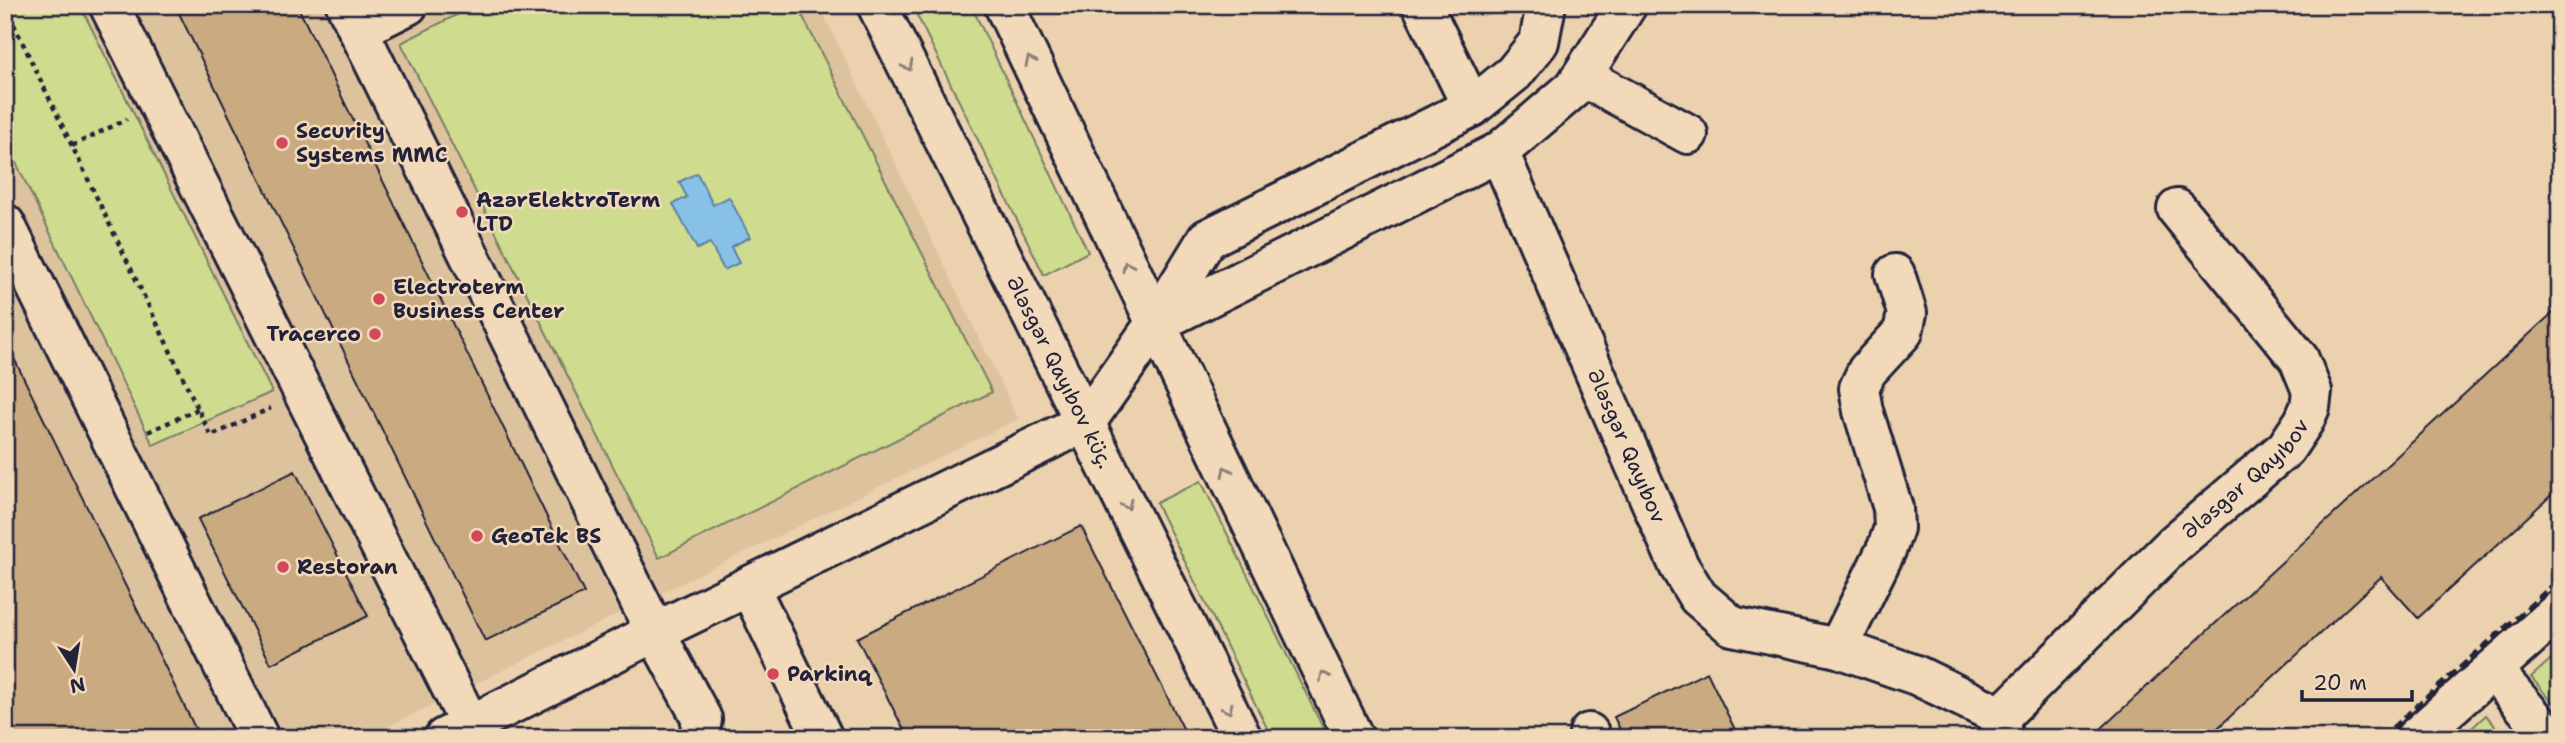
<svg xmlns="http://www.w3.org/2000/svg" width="2565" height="743" font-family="'Shantell Sans',sans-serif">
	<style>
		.built { fill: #ddc29e }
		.green { fill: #cfdb8e; stroke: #787e64; stroke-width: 2 }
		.water { fill: #88c1e7; stroke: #5f81a2; stroke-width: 2 }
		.building { fill: #caaa81; stroke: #22223b; stroke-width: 2 }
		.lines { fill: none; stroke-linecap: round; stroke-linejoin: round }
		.minor-casing { stroke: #22223b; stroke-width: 44 }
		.major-casing { stroke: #22223b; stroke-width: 44 }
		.path { stroke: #22223b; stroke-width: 4.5; stroke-dasharray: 5 5; stroke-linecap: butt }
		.minor { stroke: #f1d9b9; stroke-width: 38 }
		.major { stroke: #f1d9b9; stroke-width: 38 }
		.rail { stroke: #22223b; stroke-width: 5; stroke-dasharray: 10 5; stroke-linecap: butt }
		.oneway { stroke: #8a7e7a }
		.poi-dot { fill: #d1495b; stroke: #f1d9b9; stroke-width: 2.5 }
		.labels { text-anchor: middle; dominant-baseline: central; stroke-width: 5; stroke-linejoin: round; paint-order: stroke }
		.poi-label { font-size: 21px; font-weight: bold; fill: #22223b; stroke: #f1d9b9; text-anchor: start }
		.street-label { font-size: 21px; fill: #22223b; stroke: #f1d9b9 }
	</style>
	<rect width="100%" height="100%" fill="#ebd1ae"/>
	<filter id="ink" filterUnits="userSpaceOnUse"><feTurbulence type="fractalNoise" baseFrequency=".0143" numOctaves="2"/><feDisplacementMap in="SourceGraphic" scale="14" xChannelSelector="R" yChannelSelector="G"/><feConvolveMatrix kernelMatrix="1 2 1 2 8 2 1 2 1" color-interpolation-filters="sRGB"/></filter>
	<g filter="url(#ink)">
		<polygon class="built" points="5,5 819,5 1018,419 364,738 5,738"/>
		<g class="green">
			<polygon points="5,5 80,5 272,392 153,445 5,140"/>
			<polygon points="476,5 797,5 992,392 659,558 401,43"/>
			<polygon points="912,5 971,5 1088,252 1044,275"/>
			<polygon points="1201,481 1328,738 1272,738 1156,503"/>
			<polygon points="2560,651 2560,711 2531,677"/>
			<polygon points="2486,715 2505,738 2461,738"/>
		</g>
		<polygon class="water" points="697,173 713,205 729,197 750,237 731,247 739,263 724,270 710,243 697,249 673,204 687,197 679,182"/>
		<g class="building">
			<polygon points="175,5 297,5 584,593 485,641"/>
			<polygon points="2560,306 2560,487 2418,618 2381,577 2207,738 2091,738"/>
			<polygon points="5,340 200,738 5,738"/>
			<polygon points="295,471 368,616 271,664 198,519"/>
			<polygon points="1081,526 1188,738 908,738 857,638"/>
			<polygon points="1707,672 1739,738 1624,738 1614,717"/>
		</g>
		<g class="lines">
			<g class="minor-casing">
				<g id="minor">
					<polyline points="109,5 470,725"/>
					<polyline points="346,5 655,632 1086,422"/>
					<polyline points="1422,5 1472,107"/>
					<polyline points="358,30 408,5"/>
					<polyline points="1582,76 1688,134"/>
					<polyline points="1499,152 1574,88 1627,5"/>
					<polyline points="5,224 259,738"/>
					<path id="s1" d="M1155,324L1499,152L1679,566L1698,597L1732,626L1838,648L1916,675L2001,716V738"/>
					<polyline points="1155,324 1207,239 1472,107 1514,73 1539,42 1546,5"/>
					<polyline points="749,586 823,738"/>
					<polyline points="1838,648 1887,548 1894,528 1893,508 1863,411 1859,388 1867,371 1903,332 1907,313 1895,274"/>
					<polyline points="2493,670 2551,738"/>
					<path id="s2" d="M2001,716L2174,544L2286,448L2304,421L2310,407L2312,391L2299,359L2177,209"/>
					<polyline points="1589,733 1591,738"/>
					<polyline points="444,738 655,632 702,719 699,738"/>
					<polyline points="2415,738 2560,610"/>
				</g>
			</g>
			<g class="major-casing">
				<g id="major">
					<path id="s3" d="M877,5L1242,738"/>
					<polyline points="1004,5 1354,738"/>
					<polyline points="1086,422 1155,324"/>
				</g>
			</g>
			<g class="path">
				<polyline points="5,6 211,436 271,408"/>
				<polyline points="72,146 127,119"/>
				<polyline points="148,432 198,409"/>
			</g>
			<use href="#minor" class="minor"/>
			<use href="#major" class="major"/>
			<polyline class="rail" points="2381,738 2560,579"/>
		</g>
		<defs><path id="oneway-chevron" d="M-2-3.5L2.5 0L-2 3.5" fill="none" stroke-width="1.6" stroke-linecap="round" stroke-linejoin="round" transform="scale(1.75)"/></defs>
		<g class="oneway">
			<use href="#oneway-chevron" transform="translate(1030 61) rotate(-115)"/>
			<use href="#oneway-chevron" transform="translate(908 66) rotate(63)"/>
			<use href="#oneway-chevron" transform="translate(1127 266) rotate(-115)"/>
			<use href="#oneway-chevron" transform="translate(1226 471) rotate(-116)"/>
			<use href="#oneway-chevron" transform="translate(1127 505) rotate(64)"/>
			<use href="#oneway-chevron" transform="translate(1324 676) rotate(-116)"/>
			<use href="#oneway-chevron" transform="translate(1228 709) rotate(64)"/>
		</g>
	</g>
	<g class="poi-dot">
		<circle cx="282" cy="143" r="7"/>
		<circle cx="462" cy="212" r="7"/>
		<circle cx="379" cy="299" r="7"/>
		<circle cx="375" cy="334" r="7"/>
		<circle cx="477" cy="536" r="7"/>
		<circle cx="283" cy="567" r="7"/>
		<circle cx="773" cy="674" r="7"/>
	</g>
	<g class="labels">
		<g class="poi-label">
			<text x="296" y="131">Security<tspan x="296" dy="24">Systems MMC</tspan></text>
			<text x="476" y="200">AzərElektroTerm<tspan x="476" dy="24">LTD</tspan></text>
			<text x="393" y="287">Electroterm<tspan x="393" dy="24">Business Center</tspan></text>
			<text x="361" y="334" text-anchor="end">Tracerco</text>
			<text x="491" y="536">GeoTek BS</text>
			<text x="297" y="567">Restoran</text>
			<text x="787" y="674">Parkinq</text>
		</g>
		<g class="street-label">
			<text stroke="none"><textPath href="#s3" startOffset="410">Ələsgər Qayıbov küç.</textPath></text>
			<text stroke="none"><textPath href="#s1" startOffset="705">Ələsgər Qayıbov</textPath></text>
			<text stroke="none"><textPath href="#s2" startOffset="341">Ələsgər Qayıbov</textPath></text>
		</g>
	</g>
	<rect width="2565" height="743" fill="none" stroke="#f1d9b9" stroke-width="28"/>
	<rect x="14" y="14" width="2537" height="715" fill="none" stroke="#22223b" stroke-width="2.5" filter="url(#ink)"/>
	<g transform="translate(74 669) rotate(168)" stroke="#f1d9b9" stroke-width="5" paint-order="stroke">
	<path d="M0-5L12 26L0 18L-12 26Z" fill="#22223b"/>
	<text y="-10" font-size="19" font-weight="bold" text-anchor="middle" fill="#22223b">N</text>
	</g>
	<path d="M2302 690v10h110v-10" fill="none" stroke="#22223b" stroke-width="3.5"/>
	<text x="2313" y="690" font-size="21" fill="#22223b" stroke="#f1d9b9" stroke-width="5" paint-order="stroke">20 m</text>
</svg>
